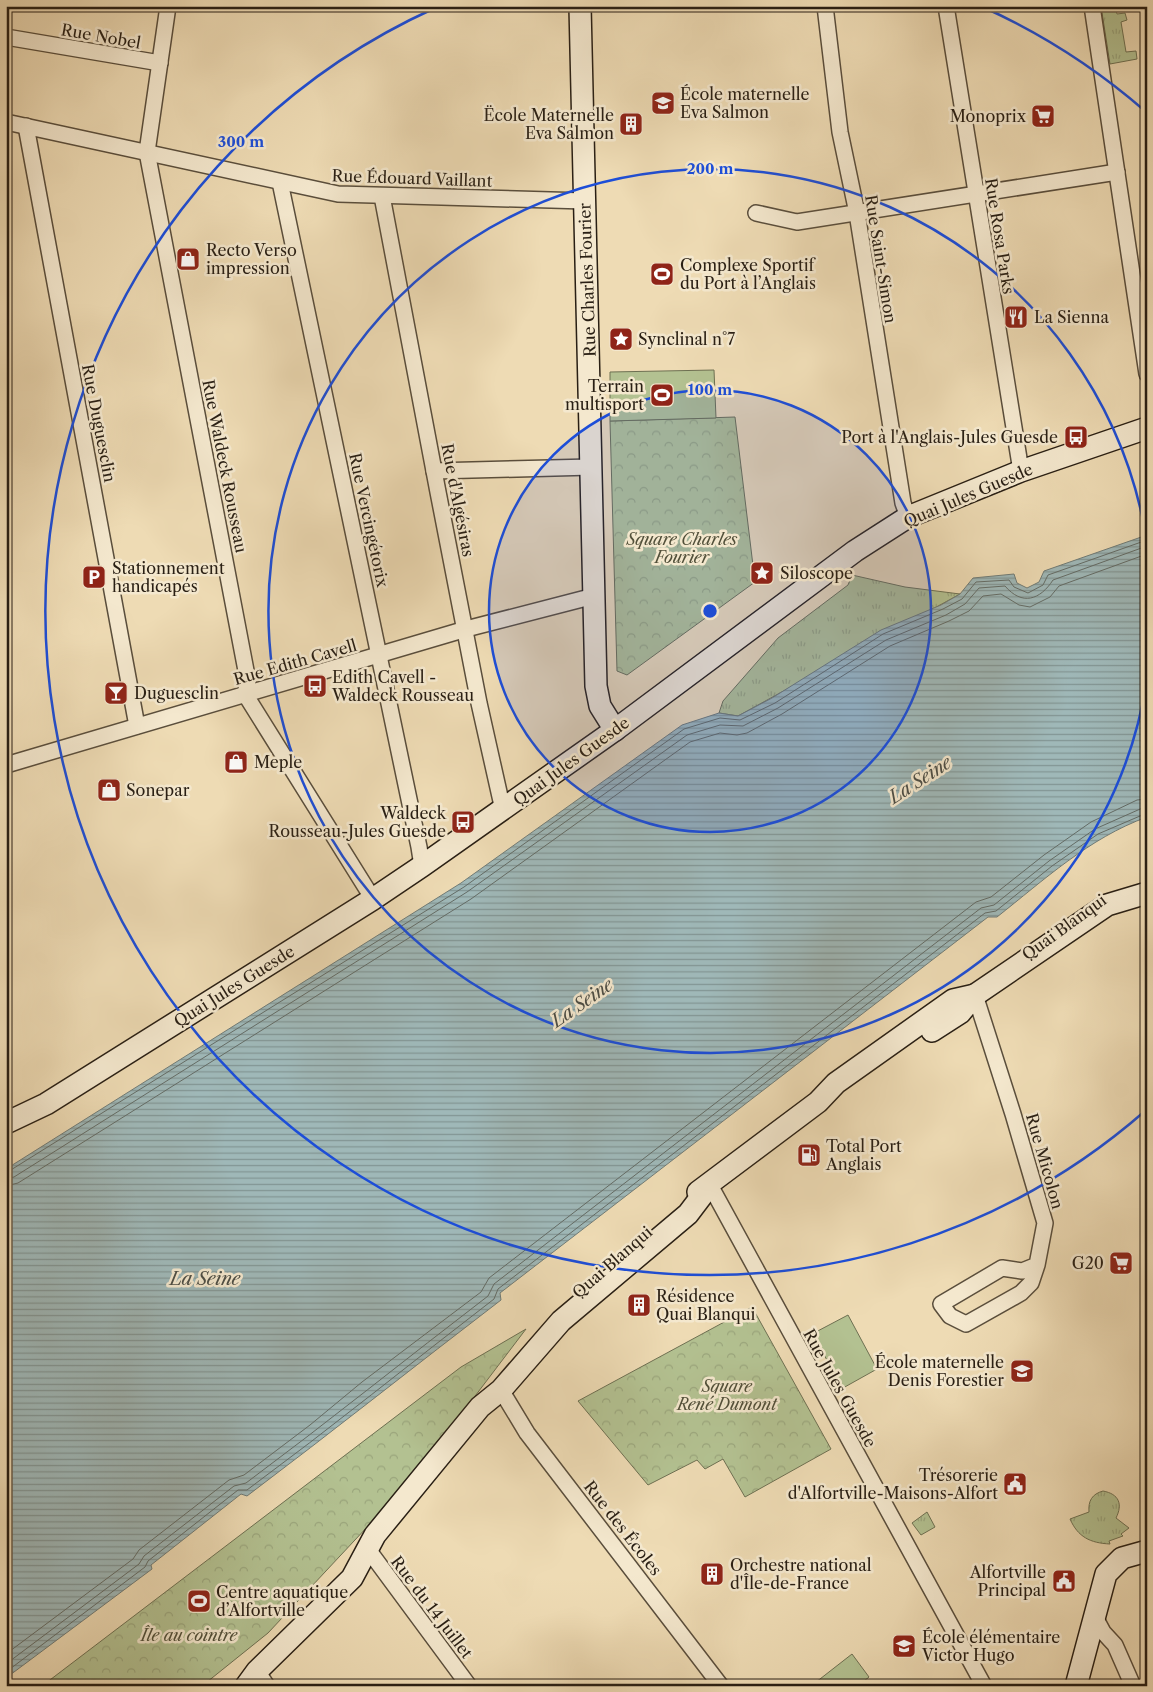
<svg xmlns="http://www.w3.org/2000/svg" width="1153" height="1692" font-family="'Libre Caslon Text',serif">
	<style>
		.grass { fill: url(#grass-tufts); stroke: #6e7052 }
		.park { fill: url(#park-crowns); stroke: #6e7052 }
		.garden { fill: #b3c191; stroke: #6e7052 }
		.water { fill: url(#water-rules); stroke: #707b76 }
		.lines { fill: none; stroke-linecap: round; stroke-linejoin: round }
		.shore { stroke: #646c66; stroke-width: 1 }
		.street-casing { stroke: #5a4e3c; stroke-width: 18 }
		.secondary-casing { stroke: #291f14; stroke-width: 24 }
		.street { stroke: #f4e8ce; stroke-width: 15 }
		.secondary { stroke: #f4e8ce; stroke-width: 21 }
		.ring { fill: none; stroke: #1d4ed8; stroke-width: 2.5 }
		.labels { text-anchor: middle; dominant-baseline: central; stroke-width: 5; stroke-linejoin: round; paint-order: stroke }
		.street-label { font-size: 16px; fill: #291f14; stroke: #f4e8ce }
		.poi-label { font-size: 16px; fill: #291f14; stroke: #f4e8ce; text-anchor: start }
		.park-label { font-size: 16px; font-style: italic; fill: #52503a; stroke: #f4e8ce }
		.water-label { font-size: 18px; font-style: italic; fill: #4c4d45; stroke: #f4e8ce }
		.centre { fill: #1d4ed8; stroke: #f4e8ce; stroke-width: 2.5 }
		.ring-label { font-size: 15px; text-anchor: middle; font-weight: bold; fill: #1d4ed8; stroke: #f4e8ce; stroke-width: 5; stroke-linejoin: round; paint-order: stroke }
	</style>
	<defs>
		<pattern id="grass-tufts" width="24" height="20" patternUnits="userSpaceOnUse" patternTransform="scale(1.25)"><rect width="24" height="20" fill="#b3c191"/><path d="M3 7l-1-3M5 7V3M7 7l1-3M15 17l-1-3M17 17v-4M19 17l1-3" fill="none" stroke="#9aa57c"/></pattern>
		<pattern id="park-crowns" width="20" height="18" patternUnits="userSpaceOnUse" patternTransform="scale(1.25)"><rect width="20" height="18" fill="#b3c191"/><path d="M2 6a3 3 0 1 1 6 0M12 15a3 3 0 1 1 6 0" fill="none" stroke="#9aa57c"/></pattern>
		<pattern id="water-rules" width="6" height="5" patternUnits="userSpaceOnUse" patternTransform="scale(1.25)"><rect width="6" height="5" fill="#9fb8b8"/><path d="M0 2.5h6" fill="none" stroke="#829594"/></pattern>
	</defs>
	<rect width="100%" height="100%" fill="#eedbb4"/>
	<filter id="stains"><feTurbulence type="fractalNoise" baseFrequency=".004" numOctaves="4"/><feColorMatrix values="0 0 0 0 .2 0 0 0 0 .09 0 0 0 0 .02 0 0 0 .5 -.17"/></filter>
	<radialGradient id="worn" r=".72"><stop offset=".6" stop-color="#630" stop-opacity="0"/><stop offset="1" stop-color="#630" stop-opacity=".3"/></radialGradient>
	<g class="grass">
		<polygon points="1101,6 1115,6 1117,14 1125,13 1127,20 1121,22 1126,52 1136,51 1137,59 1110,64"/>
		<polygon points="852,575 905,587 960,594 738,716 719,713 723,701 778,638 848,585"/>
		<path d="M1103,1491C1119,1494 1123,1504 1116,1518L1129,1528L1121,1534L1123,1536L1109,1541L1110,1544C1090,1543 1078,1537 1070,1519L1089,1512C1088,1501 1092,1494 1103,1491Z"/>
		<polygon points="927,1512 935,1527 921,1535 912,1523"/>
	</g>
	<g class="park">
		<polygon points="735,417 755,582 627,675 617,671 610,421"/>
		<polygon points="752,1307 831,1449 745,1497 723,1459 705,1469 697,1460 648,1485 578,1401"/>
		<polygon points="526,1329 412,1479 268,1633 202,1686 42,1686 461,1367"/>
	</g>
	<g class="garden">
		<polygon points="714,370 716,418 610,421 610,372"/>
		<polygon points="848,1315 877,1369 843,1388 812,1334"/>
		<polygon points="852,1654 869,1677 858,1686 811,1686"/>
	</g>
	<path class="water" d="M1147,535V817C1089,838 1044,880 997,917H988L500,1293L501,1300C416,1365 332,1432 247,1496L241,1494L151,1565L152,1569L6,1678V1169L461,883L682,725L719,713L738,716L772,698L881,630L941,605L960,594L973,578L1014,574L1017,583L1027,588L1039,582L1044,571Z"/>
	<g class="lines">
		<g class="shore">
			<polyline points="6,1173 464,887 684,729 720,718 740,720 775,703 883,634 943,609 962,599 976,582 1009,580 1014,587 1028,593 1043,585 1048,575 1147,540"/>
			<path d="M6,1179L14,1177L467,892L687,735L720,725L743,726L778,708L886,640L946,615L965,604L979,588L1005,586C1022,606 1040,600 1053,580L1147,546"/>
			<polyline points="6,1186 18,1183 471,899 690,742 720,733 737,735 747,733 782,714 890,646 949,621 969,611 983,596 1001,594 1019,605 1030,607 1050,597 1059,586 1147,554"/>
			<polyline points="6,1654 133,1559 139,1550 229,1480 244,1475 310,1425 362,1382 481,1292 489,1278 976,902 991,897 1044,855 1091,822 1137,800 1147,799"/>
			<path d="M6,1664L139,1564L144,1556L234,1486L246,1483C328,1422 407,1358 488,1296L494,1284L981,908L994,905L1049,861L1095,829L1147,806"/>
			<path d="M6,1672L145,1567L148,1561L238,1490H247C331,1428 412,1362 494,1299L498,1289L985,913L996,911L1052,866L1098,834L1147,813"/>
		</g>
		<g class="street-casing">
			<g id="street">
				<polyline points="168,6 147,152 248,681 245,694 373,899"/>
				<polyline points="825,6 840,132 857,213 903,503 908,517"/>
				<polyline points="946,6 1021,471"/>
				<polyline points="1092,6 1147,374"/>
				<polyline points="6,37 160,63"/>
				<polyline points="6,122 338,194 585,201"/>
				<polyline points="26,126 137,726"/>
				<polyline points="280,182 419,847 422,866"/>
				<polyline points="382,196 438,492 479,703 503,810"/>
				<polyline points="756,213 797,222 1117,172"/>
				<polyline points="434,471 592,467"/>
				<polyline points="6,765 466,629 594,596"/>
				<polyline points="975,995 1013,1114 1045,1223 1037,1265 1031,1283 1021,1293 966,1324 950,1316 941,1304 1002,1268 1022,1271 1037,1265"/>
				<polyline points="710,1185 984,1686"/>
				<polyline points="501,1390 527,1433 721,1686"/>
				<polyline points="367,1548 469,1686"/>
				<polyline points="1095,1617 1103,1632 1115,1645 1133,1686"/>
				<polyline points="257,1671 267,1686"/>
			</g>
		</g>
		<g class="secondary-casing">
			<g id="secondary">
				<polyline points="580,6 596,686 600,706 615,730"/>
				<polyline points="932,1031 960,1013 975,995 1107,905 1147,893"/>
				<polyline points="6,1123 46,1104 373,899 422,866 615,730 855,551 908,517 1021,471 1147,428"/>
				<polyline points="698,1192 818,1102 836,1083 953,1000 975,995"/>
				<polyline points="246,1686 257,1671 352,1578 375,1535 480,1407 501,1390 561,1321 688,1214 710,1185"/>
				<polyline points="1076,1686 1106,1574 1122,1558 1147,1551"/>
			</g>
		</g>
		<use href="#street" class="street"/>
		<use href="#secondary" class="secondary"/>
	</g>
	<circle cx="710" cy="611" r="221" fill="#1d4ed8" fill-opacity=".12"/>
	<g class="ring">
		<circle cx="710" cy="611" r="221"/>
		<path d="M1147 680A442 442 0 1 1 1147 542"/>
		<path d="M1145 1111A663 663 0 1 1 435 8M985 8A663 663 0 0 1 1145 111"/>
	</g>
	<defs>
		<g id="school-square" transform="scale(1.25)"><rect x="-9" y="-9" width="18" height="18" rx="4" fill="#8f2418" stroke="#f4e8ce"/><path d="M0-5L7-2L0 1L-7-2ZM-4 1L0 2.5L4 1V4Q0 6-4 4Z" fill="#fff"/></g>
		<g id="supermarket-square" transform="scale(1.25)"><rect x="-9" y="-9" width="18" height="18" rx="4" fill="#8f2418" stroke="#f4e8ce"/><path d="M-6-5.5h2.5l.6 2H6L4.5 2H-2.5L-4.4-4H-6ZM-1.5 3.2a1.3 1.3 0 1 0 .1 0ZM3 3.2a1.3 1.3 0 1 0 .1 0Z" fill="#fff"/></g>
		<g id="building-square" transform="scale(1.25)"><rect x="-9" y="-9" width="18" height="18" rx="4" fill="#8f2418" stroke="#f4e8ce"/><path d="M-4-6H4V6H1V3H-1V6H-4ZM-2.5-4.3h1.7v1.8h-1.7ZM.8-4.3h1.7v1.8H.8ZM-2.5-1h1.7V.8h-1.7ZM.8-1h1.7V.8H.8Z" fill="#fff"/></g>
		<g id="shop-square" transform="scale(1.25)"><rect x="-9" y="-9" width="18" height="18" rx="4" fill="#8f2418" stroke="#f4e8ce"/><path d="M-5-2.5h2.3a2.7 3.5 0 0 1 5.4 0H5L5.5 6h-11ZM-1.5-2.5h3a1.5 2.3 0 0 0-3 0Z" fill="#fff"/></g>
		<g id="stadium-square" transform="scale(1.25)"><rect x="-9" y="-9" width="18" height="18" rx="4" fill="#8f2418" stroke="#f4e8ce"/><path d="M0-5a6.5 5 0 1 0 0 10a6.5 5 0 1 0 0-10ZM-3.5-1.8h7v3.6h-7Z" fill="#fff"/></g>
		<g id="restaurant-square" transform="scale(1.25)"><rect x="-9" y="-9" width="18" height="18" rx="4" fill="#8f2418" stroke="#f4e8ce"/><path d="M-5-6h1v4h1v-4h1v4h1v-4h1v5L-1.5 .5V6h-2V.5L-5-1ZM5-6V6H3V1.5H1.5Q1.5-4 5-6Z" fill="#fff"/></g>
		<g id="sight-square" transform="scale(1.25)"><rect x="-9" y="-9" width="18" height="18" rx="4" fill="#8f2418" stroke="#f4e8ce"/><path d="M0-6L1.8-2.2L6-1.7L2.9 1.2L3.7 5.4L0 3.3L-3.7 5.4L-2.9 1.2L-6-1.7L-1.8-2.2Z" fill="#fff"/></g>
		<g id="bus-square" transform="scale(1.25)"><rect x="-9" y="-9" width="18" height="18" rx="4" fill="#8f2418" stroke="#f4e8ce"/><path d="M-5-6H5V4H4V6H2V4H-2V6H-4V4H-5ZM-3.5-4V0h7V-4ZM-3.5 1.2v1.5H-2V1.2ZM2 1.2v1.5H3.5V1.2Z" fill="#fff"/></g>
		<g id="parking-square" transform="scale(1.25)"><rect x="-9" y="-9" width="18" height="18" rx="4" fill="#8f2418" stroke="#f4e8ce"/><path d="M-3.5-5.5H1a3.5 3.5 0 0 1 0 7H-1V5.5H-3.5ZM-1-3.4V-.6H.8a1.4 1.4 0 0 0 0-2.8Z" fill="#fff"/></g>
		<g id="bar-square" transform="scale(1.25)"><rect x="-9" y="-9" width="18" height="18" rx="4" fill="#8f2418" stroke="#f4e8ce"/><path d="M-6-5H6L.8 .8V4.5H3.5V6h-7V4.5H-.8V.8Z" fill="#fff"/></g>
		<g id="fuel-square" transform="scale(1.25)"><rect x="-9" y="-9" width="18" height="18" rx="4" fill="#8f2418" stroke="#f4e8ce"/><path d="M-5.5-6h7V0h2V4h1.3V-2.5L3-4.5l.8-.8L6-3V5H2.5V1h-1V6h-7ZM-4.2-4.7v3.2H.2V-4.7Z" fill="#fff"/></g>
		<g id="civic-square" transform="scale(1.25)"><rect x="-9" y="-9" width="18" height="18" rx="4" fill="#8f2418" stroke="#f4e8ce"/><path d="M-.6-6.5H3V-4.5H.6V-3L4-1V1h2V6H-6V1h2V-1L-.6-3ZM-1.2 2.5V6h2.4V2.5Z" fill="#fff"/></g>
	</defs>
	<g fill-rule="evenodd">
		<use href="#school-square" x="663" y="103"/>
		<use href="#supermarket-square" x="1043" y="116"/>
		<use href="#building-square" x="631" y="124"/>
		<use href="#shop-square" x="188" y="259"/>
		<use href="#stadium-square" x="662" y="274"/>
		<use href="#restaurant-square" x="1016" y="317"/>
		<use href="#sight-square" x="621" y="339"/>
		<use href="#stadium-square" x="662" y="395"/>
		<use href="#bus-square" x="1076" y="437"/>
		<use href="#sight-square" x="762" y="573"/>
		<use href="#parking-square" x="94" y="577"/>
		<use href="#bus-square" x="315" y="686"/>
		<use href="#bar-square" x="116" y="693"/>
		<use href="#shop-square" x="236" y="762"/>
		<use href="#shop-square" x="109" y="790"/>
		<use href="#bus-square" x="463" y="822"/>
		<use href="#fuel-square" x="809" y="1155"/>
		<use href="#supermarket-square" x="1121" y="1263"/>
		<use href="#building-square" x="639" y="1305"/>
		<use href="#school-square" x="1022" y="1371"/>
		<use href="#civic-square" x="1015" y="1484"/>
		<use href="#building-square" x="712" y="1574"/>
		<use href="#civic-square" x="1064" y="1581"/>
		<use href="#stadium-square" x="199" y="1601"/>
		<use href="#school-square" x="904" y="1646"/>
	</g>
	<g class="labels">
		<g class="street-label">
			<text transform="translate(101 36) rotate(10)">Rue Nobel</text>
			<text transform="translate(412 178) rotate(2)">Rue Édouard Vaillant</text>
			<text transform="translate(1000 236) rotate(81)">Rue Rosa Parks</text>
			<text transform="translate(881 259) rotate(81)">Rue Saint-Simon</text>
			<text transform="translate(587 280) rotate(-92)">Rue Charles Fourier</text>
			<text transform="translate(99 423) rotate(79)">Rue Duguesclin</text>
			<text transform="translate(225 466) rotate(79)">Rue Waldeck Rousseau</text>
			<text transform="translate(968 495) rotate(-23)">Quai Jules Guesde</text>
			<text transform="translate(458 500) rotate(79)">Rue d'Algésiras</text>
			<text transform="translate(369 520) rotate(78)">Rue Vercingétorix</text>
			<text transform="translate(295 662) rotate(-16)">Rue Edith Cavell</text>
			<text transform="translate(571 761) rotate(-36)">Quai Jules Guesde</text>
			<text transform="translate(1064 927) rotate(-36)">Quai Blanqui</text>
			<text transform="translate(234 986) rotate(-32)">Quai Jules Guesde</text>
			<text transform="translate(1045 1161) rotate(74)">Rue Micolon</text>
			<text transform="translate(612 1262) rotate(-41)">Quai Blanqui</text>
			<text transform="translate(840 1388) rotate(61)">Rue Jules Guesde</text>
			<text transform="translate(623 1528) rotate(52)">Rue des Écoles</text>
			<text transform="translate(432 1607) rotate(53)">Rue du 14 Juillet</text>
		</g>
		<g class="poi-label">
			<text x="680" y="94">École maternelle<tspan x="680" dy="18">Eva Salmon</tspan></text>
			<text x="614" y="115" text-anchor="end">Ëcole Maternelle<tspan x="614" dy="18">Eva Salmon</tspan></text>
			<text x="1026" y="116" text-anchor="end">Monoprix</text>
			<text x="206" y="250">Recto Verso<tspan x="206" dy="18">impression</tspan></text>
			<text x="680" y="265">Complexe Sportif<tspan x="680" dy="18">du Port à l’Anglais</tspan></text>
			<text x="1034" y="317">La Sienna</text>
			<text x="638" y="339">Synclinal n°7</text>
			<text x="644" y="386" text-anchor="end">Terrain<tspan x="644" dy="18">multisport</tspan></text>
			<text x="1058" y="437" text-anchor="end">Port à l'Anglais-Jules Guesde</text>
			<text x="112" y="568">Stationnement<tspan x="112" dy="18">handicapés</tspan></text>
			<text x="780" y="573">Siloscope</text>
			<text x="332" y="677">Edith Cavell -<tspan x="332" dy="18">Waldeck Rousseau</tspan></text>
			<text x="134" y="693">Duguesclin</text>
			<text x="254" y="762">Meple</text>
			<text x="126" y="790">Sonepar</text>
			<text x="446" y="813" text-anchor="end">Waldeck<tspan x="446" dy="18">Rousseau-Jules Guesde</tspan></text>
			<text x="826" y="1146">Total Port<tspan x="826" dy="18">Anglais</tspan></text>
			<text x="1104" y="1263" text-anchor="end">G20</text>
			<text x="656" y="1296">Résidence<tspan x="656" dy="18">Quai Blanqui</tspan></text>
			<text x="1004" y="1362" text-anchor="end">École maternelle<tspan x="1004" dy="18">Denis Forestier</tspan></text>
			<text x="998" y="1475" text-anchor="end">Trésorerie<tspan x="998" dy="18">d'Alfortville-Maisons-Alfort</tspan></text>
			<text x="730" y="1565">Orchestre national<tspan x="730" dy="18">d'Île-de-France</tspan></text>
			<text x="1046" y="1572" text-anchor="end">Alfortville<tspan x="1046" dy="18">Principal</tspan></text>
			<text x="216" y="1592">Centre aquatique<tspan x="216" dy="18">d’Alfortville</tspan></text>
			<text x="922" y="1637">École élémentaire<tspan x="922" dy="18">Victor Hugo</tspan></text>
		</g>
		<g class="park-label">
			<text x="682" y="539">Square Charles<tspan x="682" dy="18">Fourier</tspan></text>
			<text x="727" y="1386">Square<tspan x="727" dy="18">René Dumont</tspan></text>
			<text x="189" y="1635">Île au cointre</text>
		</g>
		<g class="water-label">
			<text transform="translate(920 780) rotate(-33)">La Seine</text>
			<text transform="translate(582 1003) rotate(-35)">La Seine</text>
			<text x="205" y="1279">La Seine</text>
		</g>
	</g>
	<circle cx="710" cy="611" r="8" class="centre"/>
	<g class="ring-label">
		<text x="241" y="147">300 m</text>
		<text x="710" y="174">200 m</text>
		<text x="710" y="395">100 m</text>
	</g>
	<rect width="1153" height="1692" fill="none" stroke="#eedbb4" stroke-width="25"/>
	<rect x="8" y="8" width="1138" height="1677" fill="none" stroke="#291f14" stroke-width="2.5"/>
	<rect x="12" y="12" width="1128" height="1667" fill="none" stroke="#291f14"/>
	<rect width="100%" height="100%" filter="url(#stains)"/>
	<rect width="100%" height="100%" fill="url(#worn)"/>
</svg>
